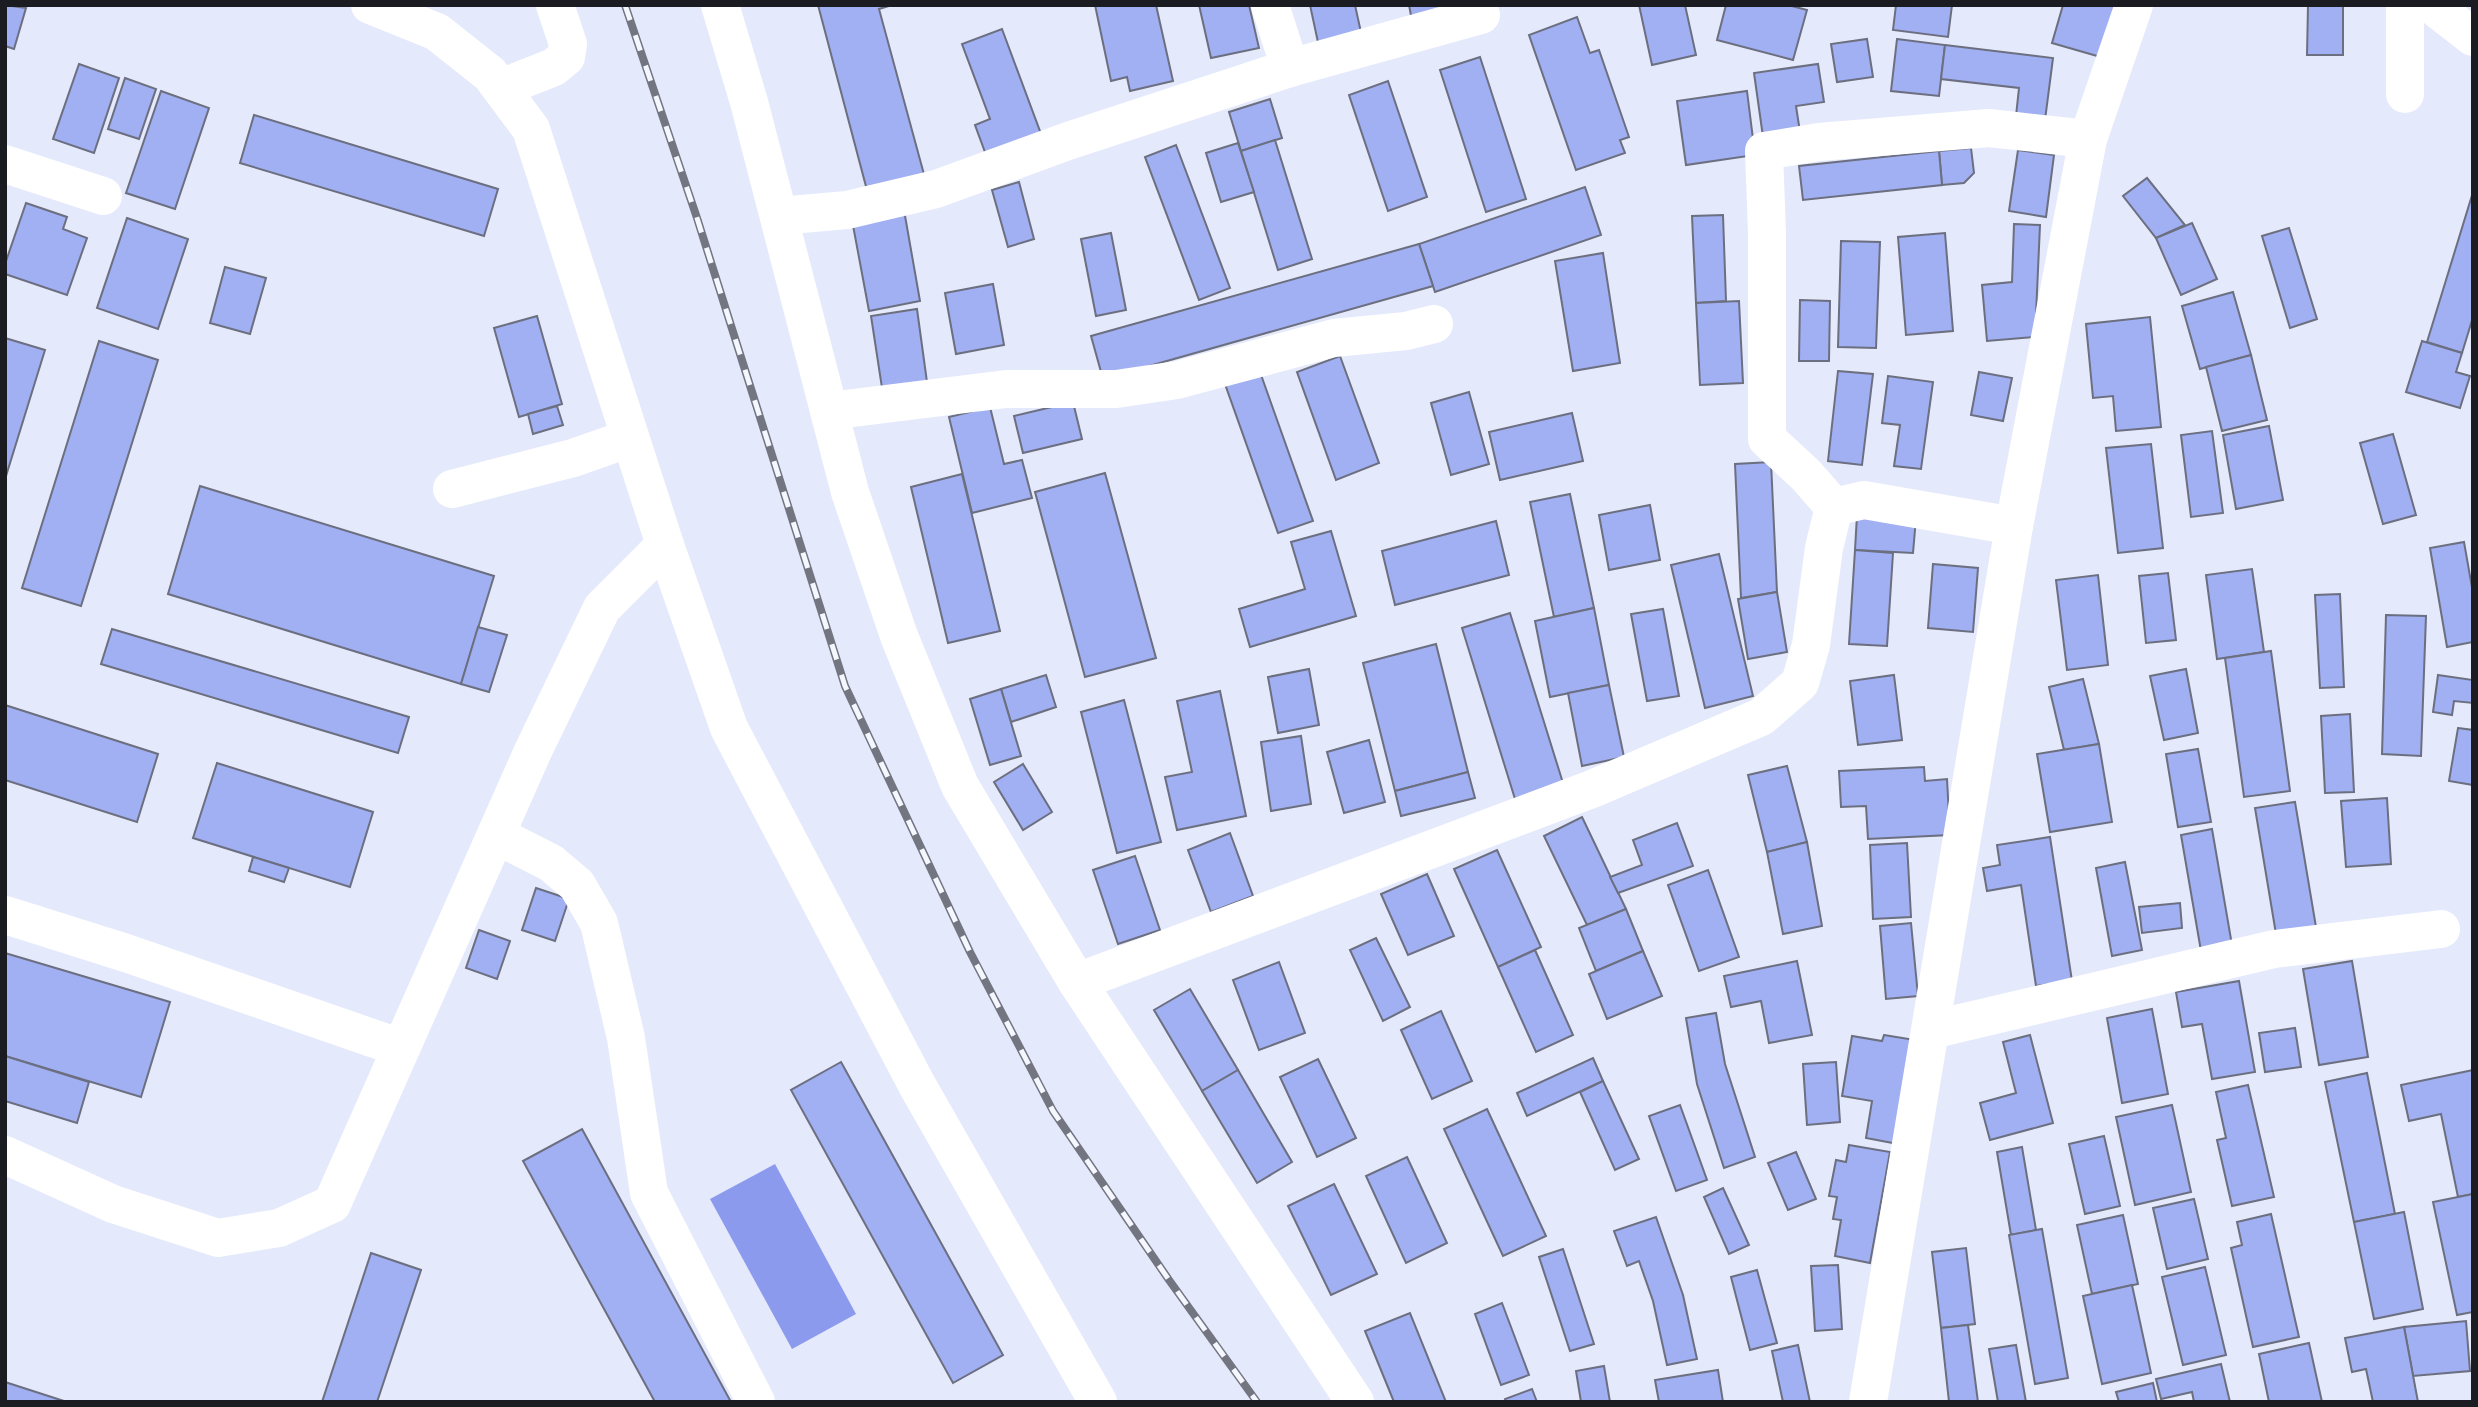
<svg xmlns="http://www.w3.org/2000/svg" width="2478" height="1407" font-family="'Source Sans 3',sans-serif">
	<style>
		.water { fill: #8c9aee }
		.building { fill: #a1aff3; stroke: #6b6f7f; stroke-width: 2 }
		.lines { fill: none; stroke-linecap: round; stroke-linejoin: round }
		.minor { stroke: #fff; stroke-width: 38 }
		.major { stroke: #fff; stroke-width: 38 }
		.rail-casing { stroke: #737581; stroke-width: 8 }
		.rail { stroke: #f5f7ff; stroke-width: 5; stroke-dasharray: 16; stroke-linecap: butt }
	</style>
	<rect width="100%" height="100%" fill="#e5e9fc"/>
	<polygon class="water" points="775,1164 856,1314 792,1349 710,1199"/>
	<g class="building">
		<polygon points="5,5 26,8 14,49 5,46"/>
		<polygon points="818,5 892,5 879,9 925,178 868,194"/>
		<polygon points="1095,5 1156,5 1173,81 1130,91 1127,77 1111,81"/>
		<polygon points="1199,5 1249,5 1259,48 1211,58"/>
		<polygon points="1310,5 1355,5 1362,37 1319,47"/>
		<polygon points="1409,5 1485,5 1412,21"/>
		<polygon points="1639,5 1685,5 1696,55 1652,65"/>
		<polygon points="1726,5 1788,5 1807,10 1793,60 1717,40"/>
		<polygon points="1896,5 1952,5 1948,37 1893,30"/>
		<polygon points="2063,5 2119,5 2104,58 2052,43"/>
		<polygon points="2308,5 2343,5 2343,55 2307,55"/>
		<polygon points="1577,17 1590,53 1599,50 1629,137 1620,140 1625,153 1576,170 1529,35"/>
		<polygon points="1002,29 1044,142 989,163 975,125 990,119 962,44"/>
		<polygon points="1867,39 1873,77 1837,82 1831,44"/>
		<polygon points="1897,39 1945,45 1939,96 1891,91"/>
		<polygon points="1945,45 2053,58 2045,120 2016,116 2019,88 1941,79"/>
		<polygon points="1480,57 1526,199 1486,212 1440,70"/>
		<polygon points="79,64 119,78 94,153 53,139"/>
		<polygon points="1818,64 1824,102 1796,106 1800,132 1763,137 1754,73"/>
		<polygon points="125,78 156,89 139,139 108,129"/>
		<polygon points="1388,81 1427,197 1388,211 1349,95"/>
		<polygon points="161,91 209,108 175,209 126,193"/>
		<polygon points="1747,91 1755,155 1686,165 1677,101"/>
		<polygon points="1270,99 1282,138 1241,151 1229,112"/>
		<polygon points="254,115 498,189 484,236 240,163"/>
		<polygon points="1275,140 1312,259 1278,270 1241,151"/>
		<polygon points="1238,143 1254,192 1221,202 1206,153"/>
		<polygon points="1176,145 1230,288 1199,300 1145,157"/>
		<polygon points="1971,148 1974,173 1964,183 1942,185 1939,151"/>
		<polygon points="2018,150 2054,155 2046,217 2009,211"/>
		<polygon points="1939,151 1942,185 1803,200 1799,166"/>
		<polygon points="2147,178 2185,225 2156,238 2123,196"/>
		<polygon points="1019,182 1034,239 1008,247 992,190"/>
		<polygon points="1585,187 1601,235 1435,292 1419,244"/>
		<polygon points="2473,192 2473,317 2462,353 2427,342"/>
		<polygon points="26,203 67,217 63,229 87,238 67,295 5,274 5,264"/>
		<polygon points="904,210 920,301 869,311 852,220"/>
		<polygon points="1723,215 1726,301 1696,303 1692,216"/>
		<polygon points="127,218 188,239 158,329 97,308"/>
		<polygon points="2192,223 2217,279 2181,295 2156,238"/>
		<polygon points="2014,224 2040,225 2035,337 1987,341 1982,285 2012,282"/>
		<polygon points="2289,228 2317,319 2290,328 2262,236"/>
		<polygon points="1111,233 1126,310 1096,316 1081,239"/>
		<polygon points="1945,233 1953,331 1906,335 1898,237"/>
		<polygon points="1841,241 1880,242 1876,348 1838,347"/>
		<polygon points="1419,244 1433,286 1103,379 1091,336"/>
		<polygon points="1603,253 1620,363 1573,371 1555,261"/>
		<polygon points="225,267 266,278 250,334 210,323"/>
		<polygon points="993,284 1004,345 956,354 945,293"/>
		<polygon points="2233,292 2251,355 2200,369 2182,306"/>
		<polygon points="1800,300 1830,301 1829,361 1799,361"/>
		<polygon points="1739,301 1743,383 1700,385 1696,303"/>
		<polygon points="917,309 927,382 882,388 871,316"/>
		<polygon points="537,316 562,404 519,417 494,328"/>
		<polygon points="2150,317 2161,427 2116,431 2113,396 2093,398 2086,324"/>
		<polygon points="5,338 45,350 6,476 5,476"/>
		<polygon points="99,341 158,360 81,606 22,588"/>
		<polygon points="2422,341 2462,353 2456,372 2470,376 2460,408 2406,392"/>
		<polygon points="2251,355 2267,420 2222,431 2206,367"/>
		<polygon points="1340,356 1379,463 1336,480 1297,372"/>
		<polygon points="1838,371 1873,374 1862,465 1828,461"/>
		<polygon points="1260,372 1313,521 1278,533 1225,384"/>
		<polygon points="1979,372 2012,378 2003,421 1971,415"/>
		<polygon points="1888,376 1933,382 1921,469 1894,466 1900,425 1882,423"/>
		<polygon points="1469,392 1489,464 1451,475 1431,403"/>
		<polygon points="1073,402 1082,439 1023,453 1014,416"/>
		<polygon points="557,406 563,425 533,434 528,414"/>
		<polygon points="990,407 1004,464 1022,460 1032,498 972,513 949,417"/>
		<polygon points="1572,413 1583,461 1500,480 1489,432"/>
		<polygon points="2269,426 2283,500 2236,509 2223,435"/>
		<polygon points="2212,431 2223,513 2191,517 2181,435"/>
		<polygon points="2393,434 2416,515 2383,524 2360,443"/>
		<polygon points="2151,444 2163,548 2118,553 2106,448"/>
		<polygon points="1771,462 1777,592 1741,598 1735,464"/>
		<polygon points="1105,473 1156,658 1085,677 1035,492"/>
		<polygon points="962,474 1000,631 948,643 911,487"/>
		<polygon points="200,486 494,576 461,684 168,594"/>
		<polygon points="1570,494 1594,608 1554,617 1530,502"/>
		<polygon points="1650,505 1660,560 1609,570 1599,515"/>
		<polygon points="1857,515 1916,518 1913,553 1855,550"/>
		<polygon points="1496,521 1509,575 1395,605 1382,551"/>
		<polygon points="1331,531 1356,616 1250,647 1239,609 1305,589 1291,542"/>
		<polygon points="2464,542 2473,593 2473,642 2447,647 2430,548"/>
		<polygon points="1855,550 1893,553 1887,646 1849,644"/>
		<polygon points="1719,554 1753,696 1705,708 1671,565"/>
		<polygon points="1933,564 1978,568 1973,632 1928,628"/>
		<polygon points="2252,569 2264,652 2217,659 2206,575"/>
		<polygon points="2168,573 2176,640 2146,643 2139,576"/>
		<polygon points="2098,575 2108,665 2067,670 2056,580"/>
		<polygon points="1777,592 1787,652 1748,659 1738,599"/>
		<polygon points="2340,594 2344,687 2320,688 2315,595"/>
		<polygon points="1594,608 1609,685 1550,697 1535,621"/>
		<polygon points="1663,609 1679,696 1647,701 1631,614"/>
		<polygon points="1510,613 1563,783 1515,799 1462,628"/>
		<polygon points="2386,615 2426,616 2421,756 2382,754"/>
		<polygon points="478,627 507,635 489,692 461,684"/>
		<polygon points="112,629 409,717 398,753 101,664"/>
		<polygon points="1436,644 1468,772 1395,791 1363,663"/>
		<polygon points="2271,651 2290,791 2244,797 2225,658"/>
		<polygon points="1309,669 1319,725 1278,733 1268,677"/>
		<polygon points="2186,669 2198,733 2164,740 2150,676"/>
		<polygon points="1046,675 1056,707 1011,722 1001,689"/>
		<polygon points="1894,675 1902,740 1858,745 1850,681"/>
		<polygon points="2438,675 2473,680 2473,703 2454,701 2452,715 2433,712"/>
		<polygon points="2083,679 2099,744 2064,750 2049,687"/>
		<polygon points="1609,685 1624,757 1582,766 1568,693"/>
		<polygon points="1001,689 1021,756 990,765 970,699"/>
		<polygon points="1220,691 1246,816 1177,830 1165,777 1192,772 1177,701"/>
		<polygon points="1124,700 1161,842 1117,853 1081,712"/>
		<polygon points="5,705 158,754 137,822 5,780"/>
		<polygon points="2350,714 2354,792 2325,793 2321,716"/>
		<polygon points="2458,728 2473,730 2473,785 2449,781"/>
		<polygon points="1301,736 1311,804 1271,811 1261,742"/>
		<polygon points="1369,740 1385,802 1344,813 1327,752"/>
		<polygon points="2099,744 2112,822 2050,832 2037,754"/>
		<polygon points="2198,749 2211,822 2178,827 2166,754"/>
		<polygon points="217,763 373,812 350,887 193,838"/>
		<polygon points="1023,764 1052,812 1023,830 994,782"/>
		<polygon points="1787,766 1807,842 1767,852 1748,775"/>
		<polygon points="1924,767 1925,781 1947,779 1950,835 1868,839 1866,806 1841,807 1839,771"/>
		<polygon points="1468,772 1475,798 1401,816 1395,791"/>
		<polygon points="2387,798 2391,864 2346,867 2341,801"/>
		<polygon points="2295,802 2316,927 2276,934 2255,808"/>
		<polygon points="1582,817 1626,909 1587,925 1544,836"/>
		<polygon points="1677,823 1693,866 1618,893 1610,877 1642,865 1633,840"/>
		<polygon points="2212,829 2232,945 2201,951 2181,835"/>
		<polygon points="1230,833 1253,896 1211,912 1188,850"/>
		<polygon points="2050,837 2072,981 2036,986 2021,885 1987,891 1983,868 2000,865 1997,845"/>
		<polygon points="1807,842 1822,926 1783,934 1767,852"/>
		<polygon points="1907,843 1911,917 1873,919 1870,845"/>
		<polygon points="1497,850 1541,947 1498,967 1454,869"/>
		<polygon points="1135,856 1160,930 1118,944 1093,870"/>
		<polygon points="253,857 289,868 284,882 249,871"/>
		<polygon points="2125,862 2142,950 2112,956 2096,868"/>
		<polygon points="1708,870 1739,957 1699,971 1668,885"/>
		<polygon points="1427,874 1454,936 1408,955 1381,894"/>
		<polygon points="536,888 569,899 555,941 522,930"/>
		<polygon points="2180,903 2182,928 2142,933 2139,907"/>
		<polygon points="1626,909 1643,951 1596,971 1579,928"/>
		<polygon points="1911,923 1918,996 1886,999 1880,926"/>
		<polygon points="479,930 510,941 497,979 466,968"/>
		<polygon points="1376,938 1410,1007 1383,1021 1350,950"/>
		<polygon points="1535,950 1573,1035 1536,1052 1498,967"/>
		<polygon points="1643,951 1662,996 1607,1019 1589,974"/>
		<polygon points="5,953 170,1002 141,1097 5,1056"/>
		<polygon points="1797,961 1812,1035 1769,1043 1761,1001 1731,1007 1724,976"/>
		<polygon points="2352,961 2368,1057 2319,1065 2303,969"/>
		<polygon points="1279,962 1305,1033 1259,1050 1233,980"/>
		<polygon points="2239,981 2255,1072 2212,1079 2202,1024 2182,1027 2176,992"/>
		<polygon points="1190,989 1238,1070 1202,1091 1154,1010"/>
		<polygon points="2152,1009 2168,1094 2122,1103 2107,1018"/>
		<polygon points="1441,1011 1472,1081 1432,1099 1401,1030"/>
		<polygon points="1716,1013 1725,1064 1755,1157 1724,1168 1697,1084 1686,1018"/>
		<polygon points="2295,1028 2301,1067 2265,1072 2259,1033"/>
		<polygon points="1884,1035 1915,1040 1898,1144 1866,1138 1872,1101 1842,1096 1852,1036 1882,1041"/>
		<polygon points="2030,1035 2053,1123 1990,1140 1980,1103 2016,1093 2003,1042"/>
		<polygon points="5,1056 89,1082 77,1123 5,1101"/>
		<polygon points="1593,1058 1603,1081 1527,1116 1517,1093"/>
		<polygon points="1318,1059 1356,1138 1317,1157 1280,1077"/>
		<polygon points="841,1062 1003,1355 953,1383 791,1090"/>
		<polygon points="1836,1062 1840,1122 1807,1125 1803,1064"/>
		<polygon points="1238,1070 1292,1162 1257,1183 1202,1091"/>
		<polygon points="2473,1070 2473,1194 2458,1197 2441,1114 2409,1121 2401,1085"/>
		<polygon points="2367,1073 2395,1214 2354,1222 2325,1082"/>
		<polygon points="1603,1081 1639,1159 1615,1170 1580,1092"/>
		<polygon points="2248,1085 2274,1197 2232,1206 2217,1140 2226,1138 2216,1092"/>
		<polygon points="1680,1105 1707,1180 1676,1191 1649,1116"/>
		<polygon points="2172,1105 2191,1192 2135,1205 2116,1117"/>
		<polygon points="1487,1109 1546,1236 1503,1256 1444,1129"/>
		<polygon points="582,1129 731,1402 655,1402 523,1161"/>
		<polygon points="2104,1136 2120,1206 2085,1214 2069,1144"/>
		<polygon points="1849,1145 1890,1152 1870,1263 1835,1256 1841,1220 1833,1219 1837,1197 1829,1196 1836,1160 1846,1162"/>
		<polygon points="2022,1147 2036,1230 2011,1235 1997,1152"/>
		<polygon points="1796,1152 1816,1199 1788,1210 1768,1163"/>
		<polygon points="1407,1157 1447,1243 1406,1263 1366,1176"/>
		<polygon points="1334,1184 1377,1274 1331,1295 1288,1206"/>
		<polygon points="1723,1188 1749,1245 1729,1254 1704,1197"/>
		<polygon points="2473,1194 2473,1312 2457,1315 2433,1202"/>
		<polygon points="2194,1199 2208,1259 2167,1269 2153,1208"/>
		<polygon points="2404,1212 2423,1309 2374,1319 2354,1222"/>
		<polygon points="2271,1214 2299,1337 2253,1347 2231,1248 2242,1245 2237,1222"/>
		<polygon points="2123,1215 2138,1284 2092,1294 2077,1225"/>
		<polygon points="1656,1217 1683,1295 1697,1359 1667,1365 1653,1301 1639,1261 1627,1266 1614,1231"/>
		<polygon points="2042,1229 2068,1378 2035,1384 2009,1235"/>
		<polygon points="1966,1248 1975,1324 1941,1328 1932,1252"/>
		<polygon points="1563,1249 1594,1344 1570,1351 1539,1257"/>
		<polygon points="371,1253 421,1270 377,1402 322,1402"/>
		<polygon points="1838,1265 1842,1329 1815,1331 1811,1266"/>
		<polygon points="2205,1267 2226,1355 2183,1365 2162,1277"/>
		<polygon points="1757,1270 1777,1343 1750,1350 1731,1277"/>
		<polygon points="2132,1285 2151,1373 2102,1384 2083,1296"/>
		<polygon points="1502,1303 1529,1375 1501,1385 1475,1314"/>
		<polygon points="1410,1313 1446,1402 1394,1402 1365,1331"/>
		<polygon points="2466,1321 2470,1371 2413,1376 2404,1327"/>
		<polygon points="1968,1325 1978,1402 1949,1402 1941,1328"/>
		<polygon points="2404,1327 2418,1402 2373,1402 2366,1369 2352,1372 2345,1338"/>
		<polygon points="2309,1343 2322,1402 2269,1402 2259,1354"/>
		<polygon points="1798,1345 1810,1402 1783,1402 1772,1351"/>
		<polygon points="2016,1345 2026,1402 1998,1402 1989,1349"/>
		<polygon points="2221,1364 2230,1402 2194,1402 2192,1392 2161,1399 2156,1379"/>
		<polygon points="1604,1366 1610,1402 1581,1402 1576,1371"/>
		<polygon points="1718,1370 1723,1402 1659,1402 1655,1380"/>
		<polygon points="5,1382 67,1402 5,1402"/>
		<polygon points="2153,1383 2157,1402 2119,1402 2116,1392"/>
		<polygon points="1532,1389 1537,1402 1506,1402 1505,1399"/>
	</g>
	<g class="lines">
		<g class="minor">
			<polyline points="370,5 437,32 490,74 531,129 665,545 729,728 917,1085 1098,1402"/>
			<polyline points="1270,5 1290,68"/>
			<polyline points="2432,5 2473,37"/>
			<polyline points="501,88 554,67 566,57 568,44 555,5"/>
			<polyline points="2405,94 2405,5"/>
			<polyline points="5,164 103,196"/>
			<polyline points="779,216 847,210 936,189 1068,141 1290,68 1481,15"/>
			<polyline points="829,411 1006,389 1116,389 1177,380 1334,338 1406,331 1434,324"/>
			<polyline points="452,489 573,458 630,438"/>
			<polyline points="1834,507 1806,475 1767,439 1767,234 1764,151 1819,142 1989,128 2088,139"/>
			<polyline points="496,835 551,863 577,885 599,923 626,1038 649,1193 756,1402"/>
			<polyline points="5,915 126,953 401,1048"/>
			<polyline points="1077,982 1592,789 1761,717 1800,683 1811,645 1824,548 1834,507 1864,500 2014,526"/>
			<polyline points="1931,1030 2274,949 2441,929"/>
			<polyline points="5,1155 113,1204 218,1238 279,1228 332,1204 533,751 602,608 665,545"/>
			<polyline points="1868,1402 2014,526 2088,139 2134,5"/>
		</g>
		<polyline class="major" points="720,5 749,102 850,492 899,636 960,786 1077,982 1355,1402"/>
		<g class="rail-casing">
			<polyline id="rail" points="625,5 697,218 845,686 970,952 1053,1111 1169,1280 1257,1402"/>
		</g>
		<use href="#rail" class="rail"/>
	</g>
	<rect width="2478" height="1407" fill="none" stroke="#1a1c22" stroke-width="14"/>
</svg>
